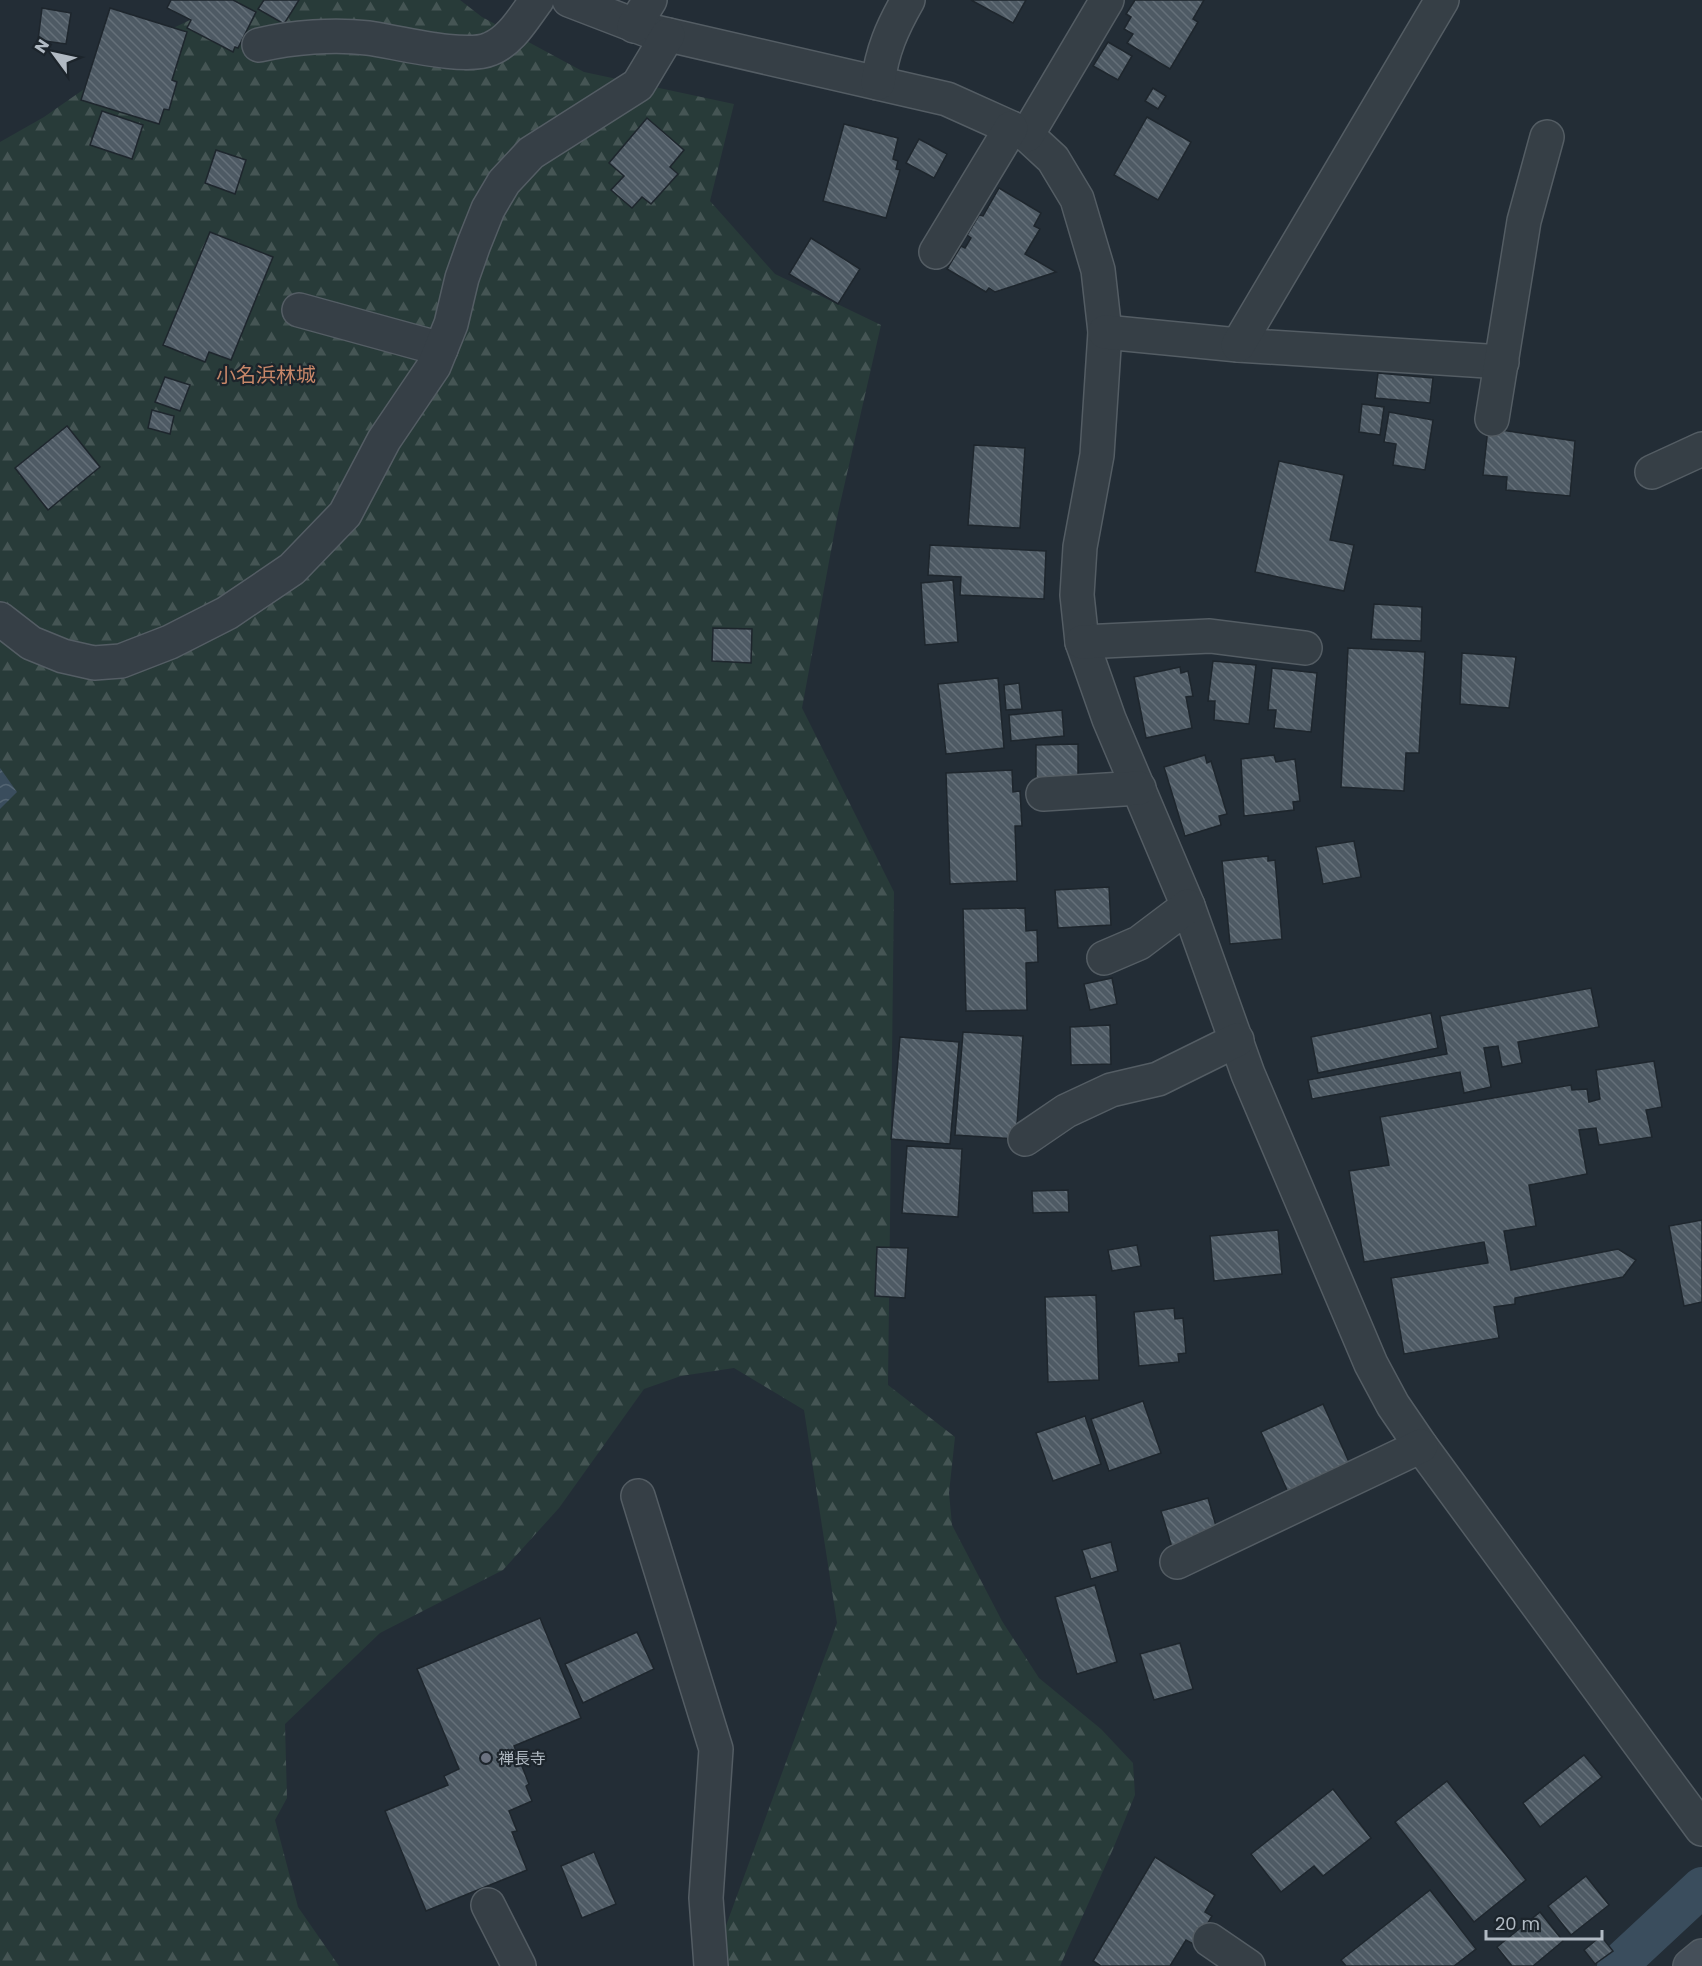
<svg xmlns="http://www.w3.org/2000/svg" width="1702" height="1966" font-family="Poppins,'Noto Sans JP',sans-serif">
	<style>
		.forest { fill: url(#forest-firs) }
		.water { fill: url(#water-waves) }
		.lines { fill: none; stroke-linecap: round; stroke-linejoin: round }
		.canal { stroke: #3a4d5d; stroke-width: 40 }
		.building { fill: url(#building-back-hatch); stroke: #1e262d; stroke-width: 1.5 }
		.street-casing { stroke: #545d64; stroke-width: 36 }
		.secondary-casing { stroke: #545d64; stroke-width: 36 }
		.street { stroke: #363f46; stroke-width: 33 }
		.secondary { stroke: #454f59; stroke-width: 33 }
		.worship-dot { fill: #6b7280; stroke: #1c242b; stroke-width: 2 }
		.labels { text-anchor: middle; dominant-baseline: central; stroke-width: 4.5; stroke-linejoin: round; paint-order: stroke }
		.poi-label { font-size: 16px; fill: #b1bac3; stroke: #1c242b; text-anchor: start }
		.quarter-label { font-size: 20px; fill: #c78668; stroke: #1c242b }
	</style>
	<defs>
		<pattern id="forest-firs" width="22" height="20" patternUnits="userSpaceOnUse" patternTransform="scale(1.5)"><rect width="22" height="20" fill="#283b39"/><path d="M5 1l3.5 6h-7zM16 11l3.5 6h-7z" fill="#455554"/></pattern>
		<pattern id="water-waves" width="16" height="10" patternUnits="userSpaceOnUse" patternTransform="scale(1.5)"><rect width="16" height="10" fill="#3a4d5d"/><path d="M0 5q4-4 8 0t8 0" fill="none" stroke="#546573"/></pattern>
		<pattern id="building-back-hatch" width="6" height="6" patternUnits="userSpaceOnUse" patternTransform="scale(1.5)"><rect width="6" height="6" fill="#4e5a64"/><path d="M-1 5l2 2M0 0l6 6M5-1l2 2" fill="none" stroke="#657079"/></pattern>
	</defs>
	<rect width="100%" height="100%" fill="#232d36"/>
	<polygon class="forest" points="232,0 460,0 482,17 584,72 734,104 710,201 775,274 881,325 838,513 802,708 894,892 888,1385 955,1437 949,1493 952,1525 1002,1621 1039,1678 1101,1729 1133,1763 1135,1795 1113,1849 1060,1966 716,1966 720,1942 837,1623 804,1410 734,1368 681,1376 644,1389 559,1508 503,1570 380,1633 285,1724 287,1798 275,1820 298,1907 339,1966 0,1966 0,142 44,117 169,30"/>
	<polygon class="water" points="0,768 17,792 0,809"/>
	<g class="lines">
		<polyline class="canal" points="1617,1966 1702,1887"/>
	</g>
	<g class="building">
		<polygon points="171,0 233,0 256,12 238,48 235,47 233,52 187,28 191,20 167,8"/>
		<polygon points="264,0 299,0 284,24 258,9"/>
		<polygon points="971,0 1026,0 1013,23"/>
		<polygon points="1135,0 1204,0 1193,19 1198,22 1170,69 1127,43 1133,34 1124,29 1131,17 1126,14"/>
		<polygon points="42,8 71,13 66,44 38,40"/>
		<polygon points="110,8 187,32 172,80 177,82 169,110 164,109 159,124 81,100"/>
		<polygon points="1108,42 1132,56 1118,80 1093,66"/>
		<polygon points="1153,88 1166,96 1158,109 1145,101"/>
		<polygon points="102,111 143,125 132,159 90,145"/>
		<polygon points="1147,117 1191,142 1158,200 1114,175"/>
		<polygon points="647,118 684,150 670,167 678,174 651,204 642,197 632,208 611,190 624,176 609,163"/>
		<polygon points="844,124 898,138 893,159 898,161 896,169 900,170 886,218 823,201"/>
		<polygon points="919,139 947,154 934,178 906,163"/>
		<polygon points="216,150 246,160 235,194 205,183"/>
		<polygon points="999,188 1041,213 1034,226 1040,229 1025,254 1056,272 995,292 989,288 986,292 947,269 961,246 965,248 971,238 967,235 979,215 983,216"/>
		<polygon points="210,232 273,257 231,360 209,352 205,362 163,345"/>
		<polygon points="811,238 860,269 838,304 789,274"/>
		<polygon points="1378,373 1433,378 1430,403 1375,398"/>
		<polygon points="165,377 190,385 180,411 155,402"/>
		<polygon points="1362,404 1384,407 1380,435 1359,432"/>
		<polygon points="152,410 174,416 170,434 148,428"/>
		<polygon points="1389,412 1433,420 1425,470 1393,465 1396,444 1384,442"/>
		<polygon points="67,426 100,467 48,510 15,468"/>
		<polygon points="1488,428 1575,441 1570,496 1506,490 1507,477 1483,475"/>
		<polygon points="974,445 1025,448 1020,528 968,525"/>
		<polygon points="1279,461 1344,475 1330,540 1354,545 1344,591 1255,572"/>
		<polygon points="930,545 1046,551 1044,599 960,595 961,577 928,575"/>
		<polygon points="953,580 958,642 925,645 921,583"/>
		<polygon points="1374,604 1422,607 1421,641 1371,639"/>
		<polygon points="713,628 752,629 751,663 712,661"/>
		<polygon points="1348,648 1425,652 1419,753 1406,753 1404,791 1341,787"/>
		<polygon points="1462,653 1516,657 1509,708 1460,704"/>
		<polygon points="1213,661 1256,665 1249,724 1214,720 1215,701 1208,701"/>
		<polygon points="1180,667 1181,673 1188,671 1193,696 1186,697 1192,728 1146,738 1134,677"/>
		<polygon points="1272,668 1317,673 1311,732 1274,728 1276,710 1268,710"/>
		<polygon points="998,678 1004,748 946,754 938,684"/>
		<polygon points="1019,683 1022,709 1006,710 1004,685"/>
		<polygon points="1062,710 1064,736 1011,741 1009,715"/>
		<polygon points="1078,744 1078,785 1036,785 1036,745"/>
		<polygon points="1205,755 1207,763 1211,761 1227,814 1219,816 1221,825 1185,836 1164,767"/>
		<polygon points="1274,755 1276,762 1295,759 1300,801 1293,802 1294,810 1244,816 1241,759"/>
		<polygon points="1012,770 1013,792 1020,791 1022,826 1015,826 1017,881 950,884 946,773"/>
		<polygon points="1354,841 1361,877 1323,884 1316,847"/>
		<polygon points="1268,856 1268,861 1275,860 1282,939 1230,944 1222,861"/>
		<polygon points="1109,887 1111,925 1058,928 1055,890"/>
		<polygon points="1025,908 1026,931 1037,930 1038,962 1026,963 1027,1010 966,1011 963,909"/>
		<polygon points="1112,978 1117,1004 1090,1010 1084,984"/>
		<polygon points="1591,988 1599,1027 1518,1042 1522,1063 1502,1067 1498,1046 1484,1048 1491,1087 1464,1093 1460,1072 1312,1099 1308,1080 1447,1054 1440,1016"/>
		<polygon points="1431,1013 1438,1048 1318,1073 1311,1037"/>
		<polygon points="1110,1025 1111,1064 1071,1065 1070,1027"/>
		<polygon points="963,1032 1023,1036 1016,1139 955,1135"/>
		<polygon points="900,1037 959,1042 950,1144 891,1139"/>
		<polygon points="1654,1061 1662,1107 1646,1110 1652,1137 1599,1145 1596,1128 1579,1130 1587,1174 1529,1185 1536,1226 1504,1231 1511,1270 1618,1249 1636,1260 1623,1277 1515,1298 1515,1304 1494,1307 1499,1338 1404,1354 1391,1278 1488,1263 1484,1242 1364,1262 1349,1171 1389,1165 1380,1117 1571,1085 1572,1090 1587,1089 1589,1102 1600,1099 1596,1070"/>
		<polygon points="907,1146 962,1149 958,1217 902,1213"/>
		<polygon points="1068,1190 1069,1212 1033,1213 1032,1191"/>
		<polygon points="1702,1220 1702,1302 1684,1306 1669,1226"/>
		<polygon points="1278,1230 1282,1274 1214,1281 1210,1236"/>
		<polygon points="1137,1245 1141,1266 1112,1271 1108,1250"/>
		<polygon points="877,1247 908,1248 905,1298 875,1296"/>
		<polygon points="1096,1295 1099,1380 1048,1382 1045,1297"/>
		<polygon points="1174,1308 1175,1319 1183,1318 1186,1353 1178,1354 1179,1362 1139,1366 1134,1312"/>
		<polygon points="1143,1401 1161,1453 1109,1471 1091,1419"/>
		<polygon points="1323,1404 1353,1471 1291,1499 1261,1432"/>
		<polygon points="1085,1416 1101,1464 1053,1481 1036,1433"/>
		<polygon points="1208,1498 1220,1540 1174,1554 1161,1511"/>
		<polygon points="1111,1542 1118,1571 1091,1579 1082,1550"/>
		<polygon points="1095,1585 1117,1662 1077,1674 1055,1597"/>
		<polygon points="540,1618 581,1718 514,1746 529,1784 526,1786 532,1801 509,1811 517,1831 512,1832 527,1870 426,1911 385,1811 448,1785 444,1776 459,1769 417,1669"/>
		<polygon points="637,1632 654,1669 583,1703 565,1664"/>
		<polygon points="1180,1643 1193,1689 1154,1700 1140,1654"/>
		<polygon points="1584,1755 1602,1777 1540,1827 1523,1803"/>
		<polygon points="1447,1781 1526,1880 1474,1922 1395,1822"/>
		<polygon points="1333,1789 1371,1838 1323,1876 1314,1866 1281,1892 1251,1854"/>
		<polygon points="594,1852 616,1904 582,1918 561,1866"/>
		<polygon points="1155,1857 1215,1895 1205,1912 1212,1916 1195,1945 1186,1940 1170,1966 1101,1966 1093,1961"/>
		<polygon points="1586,1876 1609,1905 1571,1935 1548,1906"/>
		<polygon points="1430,1890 1476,1949 1454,1966 1346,1966 1341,1960"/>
		<polygon points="1540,1912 1563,1941 1533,1966 1512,1966 1497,1947"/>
		<polygon points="1601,1936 1613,1951 1595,1964 1584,1950"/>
	</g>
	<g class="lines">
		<g class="street-casing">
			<g id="street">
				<polyline points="569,0 647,30 947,99 1027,135 1053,159 1077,199 1098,270 1105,332 1097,455 1080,547 1077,595 1082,642 1109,719 1188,906 1248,1074 1371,1364 1393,1405 1421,1446 1702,1829"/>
				<polyline points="634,26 650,0"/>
				<path d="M259,45C293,37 334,34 368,38C397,42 465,60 490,49C511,41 524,17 537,0"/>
				<path d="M878,83C882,51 892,28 908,0"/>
				<polyline points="1027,135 1107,0"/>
				<polyline points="936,252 1011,128"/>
				<polyline points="299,310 441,349"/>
				<polyline points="1105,332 1238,345 1502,362"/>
				<polyline points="1238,345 1442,0"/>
				<polyline points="1492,419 1524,221 1547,137"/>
				<polyline points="1652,472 1702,449"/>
				<polyline points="0,619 31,643 63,656 94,663 121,661 170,642 227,613 292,569 345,514 384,440 434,366 451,324 462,278 474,244 488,209 504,182 531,153 638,85 668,35"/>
				<polyline points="1082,642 1210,636 1305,648"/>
				<polyline points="1043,794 1139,788"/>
				<polyline points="1104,958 1139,943 1188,906"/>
				<polyline points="1025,1139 1066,1111 1111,1090 1158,1079 1237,1040"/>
				<polyline points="638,1496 716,1749 706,1898 711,1966"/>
				<polyline points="1177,1562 1421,1446"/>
				<polyline points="488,1905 519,1966"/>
				<polyline points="1210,1940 1248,1966"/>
			</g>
		</g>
		<g class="secondary-casing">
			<polyline id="secondary" points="1690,1966 1702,1956"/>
		</g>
		<use href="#street" class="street"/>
		<use href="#secondary" class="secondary"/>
	</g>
	<circle class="worship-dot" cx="486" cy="1758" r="6"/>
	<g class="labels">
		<g class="poi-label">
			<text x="498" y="1758">禅長寺</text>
		</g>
		<g class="quarter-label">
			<text x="266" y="375">小名浜林城</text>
		</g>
	</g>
	<g transform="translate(54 54) rotate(303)" stroke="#1c242b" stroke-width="4.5" paint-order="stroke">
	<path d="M0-4.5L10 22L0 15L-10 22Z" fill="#b1bac3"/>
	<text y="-9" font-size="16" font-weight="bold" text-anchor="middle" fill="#b1bac3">N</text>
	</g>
	<path d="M1486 1930v9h116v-9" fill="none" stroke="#b1bac3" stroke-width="3"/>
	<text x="1495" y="1930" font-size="18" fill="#b1bac3" stroke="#1c242b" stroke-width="4.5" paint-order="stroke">20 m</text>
</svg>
